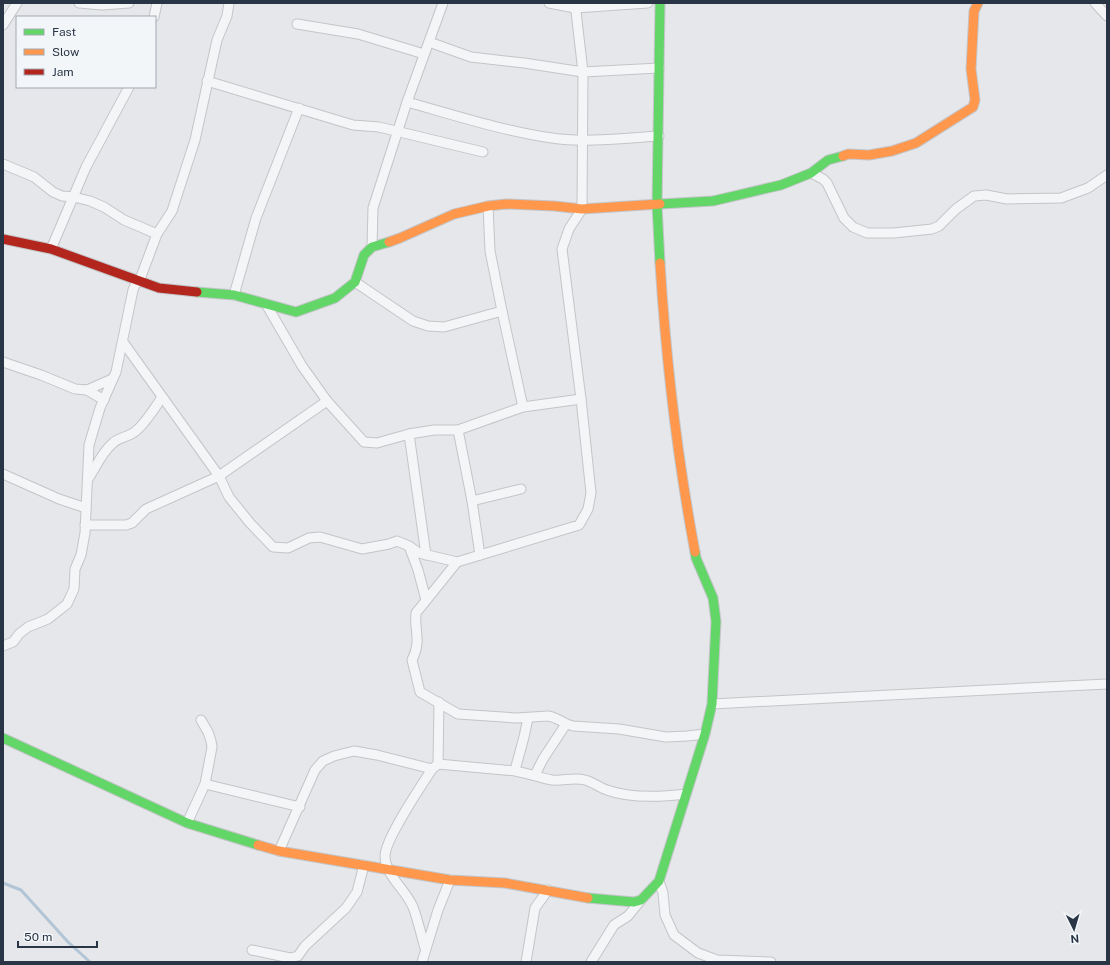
<svg xmlns="http://www.w3.org/2000/svg" width="1110" height="965" font-family="'Public Sans',sans-serif">
	<style>
		.lines { fill: none; stroke-linecap: round; stroke-linejoin: round }
		.stream { stroke: #b2c5d6; stroke-width: 3 }
		.street-casing { stroke: #c3c5c8; stroke-width: 11 }
		.fast-casing { stroke: #c3c5c8; stroke-width: 11 }
		.slow-casing { stroke: #c3c5c8; stroke-width: 11 }
		.jam-casing { stroke: #c3c5c8; stroke-width: 11 }
		.street { stroke: #f4f5f6; stroke-width: 9 }
		.fast { stroke: #63d668; stroke-width: 9 }
		.slow { stroke: #ff974d; stroke-width: 9 }
		.jam { stroke: #b3261e; stroke-width: 9 }
	</style>
	<rect width="100%" height="100%" fill="#e5e7ea"/>
	<g class="lines">
		<polyline class="stream" points="3,883 21,890 68,942 90,962"/>
		<g class="street-casing">
			<g id="street">
				<polyline points="79,3 102,5 129,3"/>
				<polyline points="549,3 575,8 648,3"/>
				<polyline points="1095,3 1107,16"/>
				<polyline points="154,17 157,3"/>
				<polyline points="297,24 358,34 424,54"/>
				<polyline points="3,25 17,3"/>
				<polyline points="429,42 471,57 524,63 583,72 659,68"/>
				<polyline points="207,81 353,125 379,127 483,152"/>
				<path d="M407,102C454,115 503,131 552,138C584,143 626,138 659,136"/>
				<polyline points="3,164 34,177 53,192 62,196 74,197 90,201 104,207 124,220 157,234"/>
				<polyline points="811,173 823,179 827,183 844,218 853,227 867,233 894,233 932,229 939,226 956,209 974,196 986,195 1007,199 1061,198 1088,188 1107,175"/>
				<polyline points="488,206 490,251 502,311 523,407"/>
				<polyline points="372,247 373,208 407,102 443,3"/>
				<polyline points="51,249 86,167 129,87"/>
				<polyline points="355,282 413,321 428,326 444,327 502,311"/>
				<polyline points="234,295 256,218 299,108"/>
				<polyline points="266,304 302,366 327,401 364,442 377,443 409,434 434,430 458,430 523,407 581,399"/>
				<polyline points="123,342 219,476 229,497 250,523 273,547 288,548 309,538 320,537 362,549 389,544 397,541 409,546 419,553 457,562 579,525 588,509 591,493 581,399 562,249 569,229 582,209 583,72 575,3"/>
				<polyline points="3,362 41,375 75,389 87,390 104,400"/>
				<polyline points="87,390 112,379"/>
				<polyline points="458,430 472,501 480,555"/>
				<polyline points="409,434 426,555"/>
				<polyline points="3,474 59,499 86,508"/>
				<path d="M88,479C96,467 102,452 113,443C118,438 127,437 133,433C143,427 155,408 162,397"/>
				<polyline points="472,501 521,489"/>
				<polyline points="85,525 126,525 132,523 146,509 219,476 327,401"/>
				<polyline points="409,546 418,570 426,600"/>
				<path d="M457,562L416,613C414,632 422,640 412,660L420,692L458,714L516,718L548,716C557,717 564,724 573,726L619,729L666,737L687,736L705,734"/>
				<polyline points="3,646 13,642 19,634 28,627 48,619 67,604 74,589 75,569 81,555 85,533 89,445 100,408 116,372 133,290 136,283 139,282 157,234 172,211 195,140 217,40 227,16 229,3"/>
				<polyline points="712,704 1107,684"/>
				<path d="M438,764L504,770C521,770 535,777 552,780C563,781 574,777 585,780C593,782 600,788 607,790C631,799 661,797 686,794"/>
				<polyline points="515,770 524,737 528,718"/>
				<polyline points="535,775 543,759 566,724"/>
				<polyline points="205,784 300,807"/>
				<polyline points="187,823 205,784 212,747 211,741 208,732 201,720"/>
				<polyline points="279,851 315,770 323,761 334,756 354,751 377,755 432,769"/>
				<polyline points="659,881 663,893 665,915 674,935 698,953 717,960 771,962"/>
				<path d="M425,948C421,935 418,920 413,907C406,890 386,876 385,857C384,840 422,785 432,769L438,764L439,702"/>
				<polyline points="252,950 290,958 298,956 305,946 346,908 357,892 364,865"/>
				<polyline points="422,962 438,910 450,880"/>
				<polyline points="526,962 535,908 548,890"/>
				<polyline points="591,962 614,925 628,916 641,900"/>
			</g>
		</g>
		<g class="fast-casing">
			<g id="fast">
				<polyline points="660,3 657,205 660,263"/>
				<polyline points="660,204 713,201 781,185 811,173 828,160 843,156"/>
				<polyline points="197,292 234,295 296,312 335,298 355,282 364,255 372,247 389,242"/>
				<polyline points="3,738 187,823 258,845"/>
				<polyline points="588,898 634,902 641,900 659,881 705,734 712,704 716,621 713,598 696,558 695,552"/>
			</g>
		</g>
		<g class="slow-casing">
			<g id="slow">
				<polyline points="843,156 848,154 869,155 892,151 916,143 973,107 975,100 971,69 974,11 978,3"/>
				<polyline points="389,242 400,238 454,214 488,206 506,204 554,206 582,209 660,204"/>
				<path d="M660,263C666,360 677,456 695,552"/>
				<polyline points="258,845 279,851 450,880 505,883 588,898"/>
			</g>
		</g>
		<g class="jam-casing">
			<polyline id="jam" points="3,239 51,249 159,288 197,292"/>
		</g>
		<use href="#street" class="street"/>
		<use href="#fast" class="fast"/>
		<use href="#slow" class="slow"/>
		<use href="#jam" class="jam"/>
	</g>
	<rect width="1110" height="965" fill="none" stroke="#293545" stroke-width="8"/>
	<rect x="16" y="16" width="140" height="72" fill="#f3f6f9" stroke="#a2a9b1"/>
	<rect x="24" y="29" width="20" height="6" fill="#63d668" stroke="#a2a9b1"/>
	<text x="52" y="36" font-size="12" fill="#293545">Fast</text>
	<rect x="24" y="49" width="20" height="6" fill="#ff974d" stroke="#a2a9b1"/>
	<text x="52" y="56" font-size="12" fill="#293545">Slow</text>
	<rect x="24" y="69" width="20" height="6" fill="#b3261e" stroke="#a2a9b1"/>
	<text x="52" y="76" font-size="12" fill="#293545">Jam</text>
	<g transform="translate(1074 929) rotate(175)" stroke="#f3f6f9" stroke-width="3" paint-order="stroke">
	<path d="M0-3L7 15L0 10L-7 15Z" fill="#293545"/>
	<text y="-6" font-size="11" font-weight="bold" text-anchor="middle" fill="#293545">N</text>
	</g>
	<path d="M18 941v6h79v-6" fill="none" stroke="#293545" stroke-width="2"/>
	<text x="24" y="941" font-size="12" fill="#293545" stroke="#f3f6f9" stroke-width="3" paint-order="stroke">50 m</text>
</svg>
